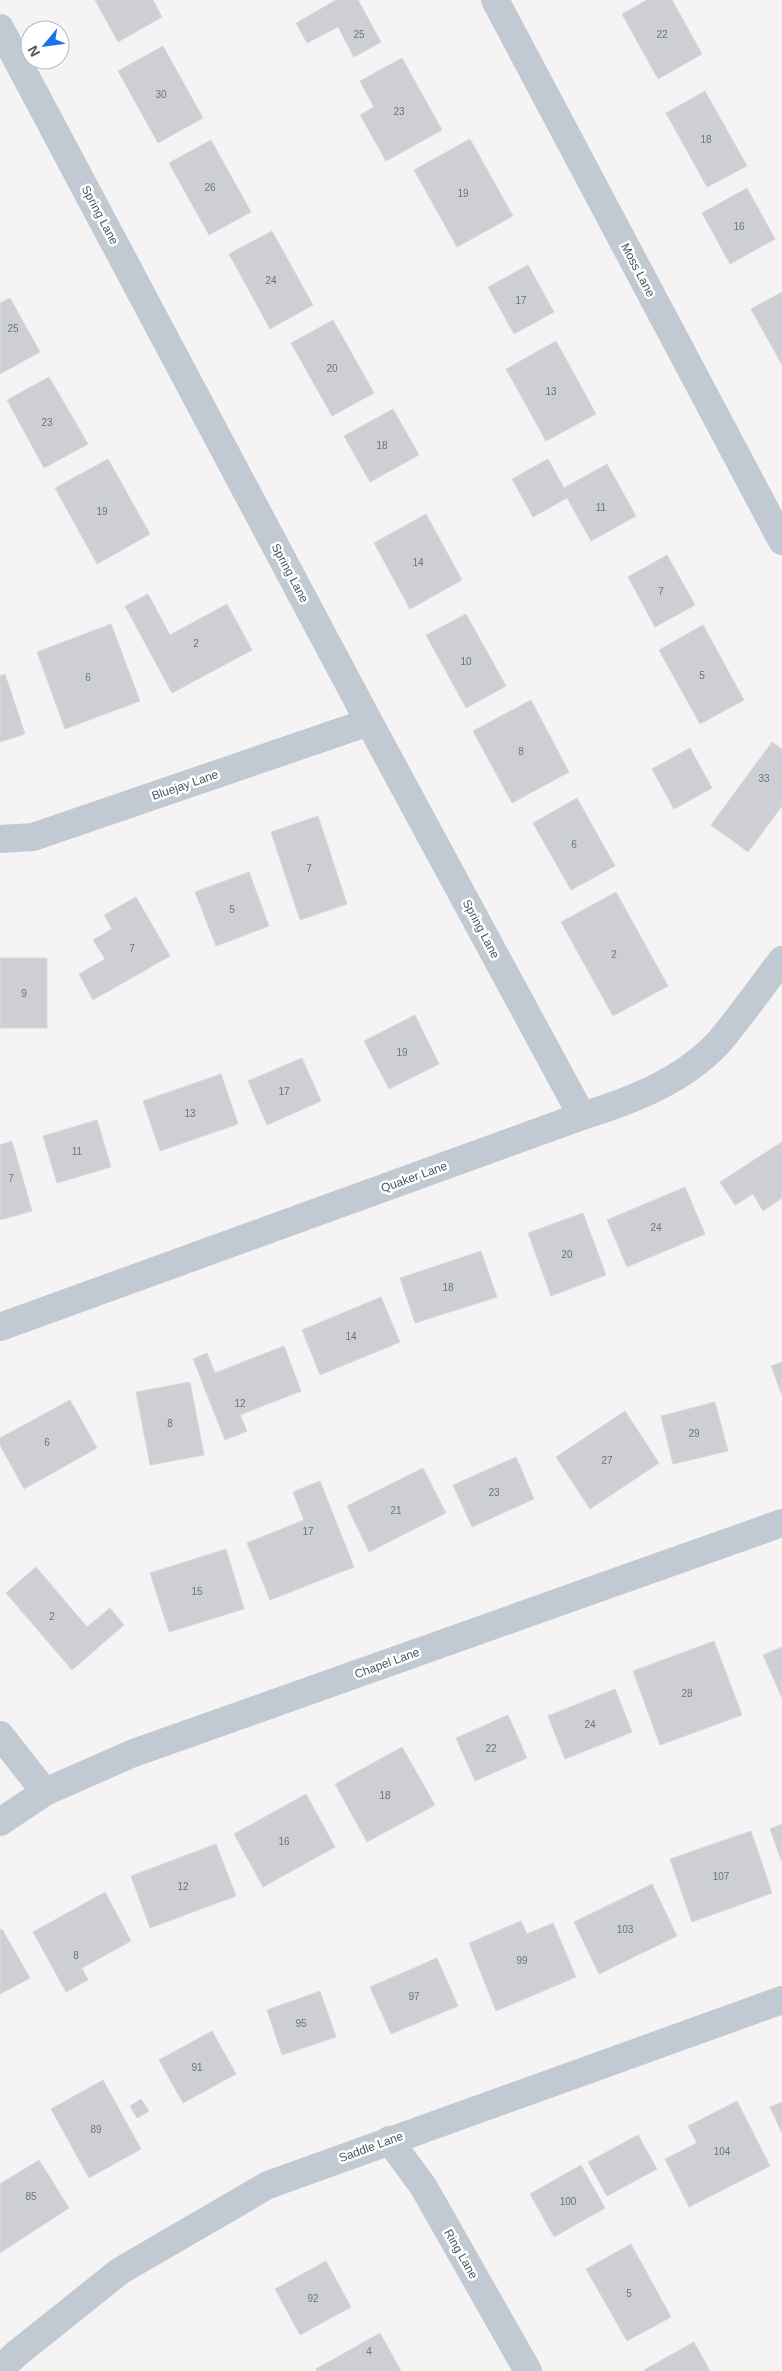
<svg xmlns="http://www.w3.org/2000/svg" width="782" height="2371" font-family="Helvetica,sans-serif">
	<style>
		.building { fill: #cdcfd5; stroke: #d7d9de }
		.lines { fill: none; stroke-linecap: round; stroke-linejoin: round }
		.minor { stroke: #c1cad2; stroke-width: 28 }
		.labels { text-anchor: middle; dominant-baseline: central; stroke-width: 5; stroke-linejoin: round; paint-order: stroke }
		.number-label { font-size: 10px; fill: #6b747e }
		.street-label { font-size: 12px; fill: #4a5661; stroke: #fff }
	</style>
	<rect width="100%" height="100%" fill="#f5f3f3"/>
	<g class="building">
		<polygon points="95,0 153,0 162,17 118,42"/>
		<polygon points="336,0 358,0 381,42 354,57 338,27 307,43 296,23"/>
		<polygon points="647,0 672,0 702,54 658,79 622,14"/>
		<polygon points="163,46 203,118 158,143 118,71"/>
		<polygon points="402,58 442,130 386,161 360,115 374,107 360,81"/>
		<polygon points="705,91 747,166 707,187 666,113"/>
		<polygon points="470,139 513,216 457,247 414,170"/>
		<polygon points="211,140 251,212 209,235 169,163"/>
		<polygon points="747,188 775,239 730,264 702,213"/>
		<polygon points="272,231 313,305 270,329 229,254"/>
		<polygon points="528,265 554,312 514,334 488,287"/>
		<polygon points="782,292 782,365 751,309"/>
		<polygon points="10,298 40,352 0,374 0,303"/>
		<polygon points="333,320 374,393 332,416 291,343"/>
		<polygon points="556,341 596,414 546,441 506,369"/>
		<polygon points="49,377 88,444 44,468 7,400"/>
		<polygon points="393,409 419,455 370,482 344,436"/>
		<polygon points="108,459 150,534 97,564 55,488"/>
		<polygon points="548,459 564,488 607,464 636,516 591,541 567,498 533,517 512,479"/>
		<polygon points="426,514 462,580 410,609 374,543"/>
		<polygon points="667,555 695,605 655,627 628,577"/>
		<polygon points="148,594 170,635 227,604 252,650 172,693 125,606"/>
		<polygon points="466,614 506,686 466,708 426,635"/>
		<polygon points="111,624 140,701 65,729 37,652"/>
		<polygon points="703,625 744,700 700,724 659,650"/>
		<polygon points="5,674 25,734 0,742 0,676"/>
		<polygon points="531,700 569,772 512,803 473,731"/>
		<polygon points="772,742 782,749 782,806 748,852 711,825"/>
		<polygon points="690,748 712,788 674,809 652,769"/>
		<polygon points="577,798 615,866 571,890 533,823"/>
		<polygon points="318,816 347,904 300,920 271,832"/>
		<polygon points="249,872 269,926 216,946 195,892"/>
		<polygon points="616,892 668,986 613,1016 561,922"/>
		<polygon points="136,897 170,956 93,1000 79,974 105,959 93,940 112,929 104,915"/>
		<rect x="0" y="958" width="47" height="70"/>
		<polygon points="415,1015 439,1064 389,1089 364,1041"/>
		<polygon points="302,1058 321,1101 267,1125 248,1081"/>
		<polygon points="221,1074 238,1124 160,1151 143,1101"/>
		<polygon points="97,1120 111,1167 57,1183 43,1136"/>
		<polygon points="12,1141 32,1211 0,1220 0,1145"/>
		<polygon points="782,1142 782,1198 763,1211 753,1194 735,1205 720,1182"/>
		<polygon points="685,1187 705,1234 627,1267 607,1220"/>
		<polygon points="583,1213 606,1275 551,1296 528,1233"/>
		<polygon points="481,1251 497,1297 415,1323 400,1278"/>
		<polygon points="381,1297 400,1342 320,1375 302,1330"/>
		<polygon points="284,1346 301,1391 240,1415 247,1431 225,1440 193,1359 207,1353 215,1373"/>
		<polygon points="782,1362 782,1395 771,1366"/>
		<polygon points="190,1382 204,1455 150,1465 136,1392"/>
		<polygon points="70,1400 97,1448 24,1489 0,1445 0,1438"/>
		<polygon points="715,1402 728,1451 673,1464 661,1416"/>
		<polygon points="625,1411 659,1463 590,1509 556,1457"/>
		<polygon points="516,1457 534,1499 472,1527 453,1485"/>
		<polygon points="423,1468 446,1513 369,1552 347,1506"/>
		<polygon points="320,1481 354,1567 270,1600 247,1543 304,1520 293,1492"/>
		<polygon points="226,1549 244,1609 169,1632 150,1573"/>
		<polygon points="36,1567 87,1627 110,1608 124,1625 72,1670 6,1593"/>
		<polygon points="714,1641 742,1715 660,1745 633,1671"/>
		<polygon points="782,1647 782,1698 763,1655"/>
		<polygon points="615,1689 632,1732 565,1759 548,1716"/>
		<polygon points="508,1715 527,1758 475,1781 456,1738"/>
		<polygon points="402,1747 435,1805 367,1842 335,1784"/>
		<polygon points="306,1794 335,1847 263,1887 234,1834"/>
		<polygon points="782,1824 782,1862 770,1829"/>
		<polygon points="751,1831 772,1893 692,1922 670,1859"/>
		<polygon points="216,1844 236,1896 150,1928 131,1876"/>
		<polygon points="652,1884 677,1936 599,1974 574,1922"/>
		<polygon points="105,1892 131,1941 82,1968 88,1980 66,1992 33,1932"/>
		<polygon points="521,1921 527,1934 553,1923 576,1977 496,2011 469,1943"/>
		<polygon points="2,1929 30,1978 0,1994 0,1930"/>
		<polygon points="437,1958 458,2006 391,2034 370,1987"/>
		<polygon points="320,1991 336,2037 282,2055 267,2010"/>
		<polygon points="212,2031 236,2074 183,2103 159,2060"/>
		<polygon points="103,2080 141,2149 89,2178 51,2109"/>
		<polygon points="141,2099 149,2111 137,2118 130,2106"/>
		<polygon points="737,2101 770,2166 689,2207 665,2159 697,2143 688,2126"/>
		<polygon points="782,2102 782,2133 770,2107"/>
		<polygon points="638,2135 657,2169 607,2196 588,2162"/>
		<polygon points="39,2160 69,2208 0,2253 0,2184"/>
		<polygon points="581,2165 605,2208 554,2237 530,2194"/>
		<polygon points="631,2244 671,2317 627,2341 586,2269"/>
		<polygon points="326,2261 351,2307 300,2335 275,2289"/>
		<polygon points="380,2333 401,2371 317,2371 316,2369"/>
		<polygon points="694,2342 710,2371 645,2371 644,2370"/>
	</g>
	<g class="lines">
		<g class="minor">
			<polyline points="495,0 782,541"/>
			<polyline points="0,28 369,722 582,1116"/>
			<polyline points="0,839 33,837 369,722"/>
			<path d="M0,1327L582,1116C631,1101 683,1081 719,1042C741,1016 761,987 782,960"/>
			<polyline points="0,1735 45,1792"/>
			<polyline points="0,1822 45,1792 131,1754 782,1523"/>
			<polyline points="389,2140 423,2186 528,2371"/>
			<polyline points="0,2370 15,2355 120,2271 268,2185 782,2000"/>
		</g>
	</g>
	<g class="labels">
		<g class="number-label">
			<text x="359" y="34">25</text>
			<text x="662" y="34">22</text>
			<text x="161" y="94">30</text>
			<text x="399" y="111">23</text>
			<text x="706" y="139">18</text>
			<text x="210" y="187">26</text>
			<text x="463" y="193">19</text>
			<text x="739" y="226">16</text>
			<text x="271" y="280">24</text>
			<text x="521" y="300">17</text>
			<text x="13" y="328">25</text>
			<text x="332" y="368">20</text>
			<text x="551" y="391">13</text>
			<text x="47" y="422">23</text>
			<text x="382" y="445">18</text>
			<text x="601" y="507">11</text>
			<text x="102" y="511">19</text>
			<text x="418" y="562">14</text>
			<text x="661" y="591">7</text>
			<text x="196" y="643">2</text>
			<text x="466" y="661">10</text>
			<text x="702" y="675">5</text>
			<text x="88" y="677">6</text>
			<text x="521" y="751">8</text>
			<text x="764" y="778">33</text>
			<text x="574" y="844">6</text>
			<text x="309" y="868">7</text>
			<text x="232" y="909">5</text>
			<text x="132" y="948">7</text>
			<text x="614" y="954">2</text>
			<text x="24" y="993">9</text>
			<text x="402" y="1052">19</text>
			<text x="284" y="1091">17</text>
			<text x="190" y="1113">13</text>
			<text x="77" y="1151">11</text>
			<text x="11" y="1178">7</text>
			<text x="656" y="1227">24</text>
			<text x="567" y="1254">20</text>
			<text x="448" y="1287">18</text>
			<text x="351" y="1336">14</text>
			<text x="240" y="1403">12</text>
			<text x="170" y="1423">8</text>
			<text x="694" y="1433">29</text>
			<text x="47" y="1442">6</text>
			<text x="607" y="1460">27</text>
			<text x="494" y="1492">23</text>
			<text x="396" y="1510">21</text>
			<text x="308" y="1531">17</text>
			<text x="197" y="1591">15</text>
			<text x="52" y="1616">2</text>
			<text x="687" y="1693">28</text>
			<text x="590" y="1724">24</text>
			<text x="491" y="1748">22</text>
			<text x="385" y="1795">18</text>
			<text x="284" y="1841">16</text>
			<text x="721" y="1876">107</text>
			<text x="183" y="1886">12</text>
			<text x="625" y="1929">103</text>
			<text x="76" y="1955">8</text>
			<text x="522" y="1960">99</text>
			<text x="414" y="1996">97</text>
			<text x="301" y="2023">95</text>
			<text x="197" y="2067">91</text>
			<text x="96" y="2129">89</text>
			<text x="722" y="2151">104</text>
			<text x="31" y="2196">85</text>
			<text x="568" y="2201">100</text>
			<text x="629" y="2293">5</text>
			<text x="313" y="2298">92</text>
			<text x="369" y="2351">4</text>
		</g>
		<g class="street-label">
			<text transform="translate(100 215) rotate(62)">Spring Lane</text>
			<text transform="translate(638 270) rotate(62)">Moss Lane</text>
			<text transform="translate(290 573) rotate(62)">Spring Lane</text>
			<text transform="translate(185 785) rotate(-19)">Bluejay Lane</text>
			<text transform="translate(481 929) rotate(62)">Spring Lane</text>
			<text transform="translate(414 1177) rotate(-20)">Quaker Lane</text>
			<text transform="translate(387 1663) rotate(-20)">Chapel Lane</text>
			<text transform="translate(371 2147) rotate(-20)">Saddle Lane</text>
			<text transform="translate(461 2254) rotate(60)">Ring Lane</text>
		</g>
	</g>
	<g transform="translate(45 45) rotate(241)"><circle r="24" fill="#ffffff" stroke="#b7bbc0"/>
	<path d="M0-4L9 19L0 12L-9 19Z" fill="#1a73e8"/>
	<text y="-8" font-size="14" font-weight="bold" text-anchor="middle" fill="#4a5661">N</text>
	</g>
</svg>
